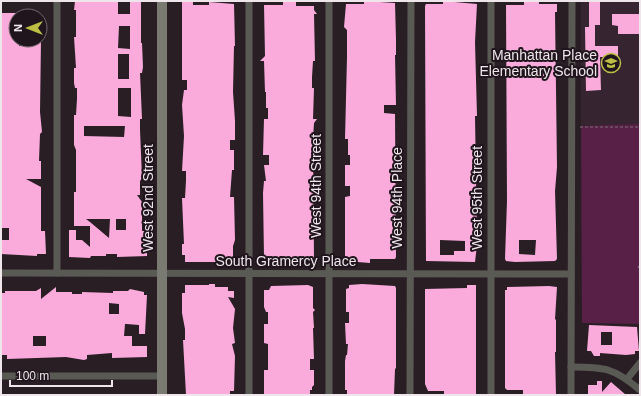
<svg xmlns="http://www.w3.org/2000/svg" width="641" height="396" font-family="Arial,sans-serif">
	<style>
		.built { fill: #362530 }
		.green { fill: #592047 }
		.building { fill: #faabdc; fill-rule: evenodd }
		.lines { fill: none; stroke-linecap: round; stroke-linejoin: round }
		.path { stroke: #7d7379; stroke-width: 1; stroke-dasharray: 3 2; stroke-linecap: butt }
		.street { stroke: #5a5a54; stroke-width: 7 }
		.secondary { stroke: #797a71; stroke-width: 10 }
		.labels { text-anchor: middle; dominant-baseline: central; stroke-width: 4; stroke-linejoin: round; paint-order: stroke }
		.poi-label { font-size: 14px; fill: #eee6eb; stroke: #20151c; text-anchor: end }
		.street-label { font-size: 14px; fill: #eee6eb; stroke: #20151c }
	</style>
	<rect width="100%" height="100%" fill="#2a1e25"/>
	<polygon class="built" points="581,1 640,1 640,124 581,126"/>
	<polygon class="green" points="640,124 640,324 582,323 581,126"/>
	<g class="building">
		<path d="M75,1H118V14H130V1H141V43H142L143,67L142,73H140L142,119H140V130L142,178L140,181V195H137L142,202V231H147V256L117,257V254H106V256H91L90,258L69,257V230H76V240H82L90,247V226H74V192H76V150L74,145V115H76L77,99V88H75L74,83V68H76L74,37H76V10H74ZM119,26H130V49L118,48ZM118,54H129V79H118ZM118,88H131V117L118,116ZM84,126H125L124,137L84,136ZM86,219H110L109,238L90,222ZM116,219H126V230H116Z"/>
		<polygon points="182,1 193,1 193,5 209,5 209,2 234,4 235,46 234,46 233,92 235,121 235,140 230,140 230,150 234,150 234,170 232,170 230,197 234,197 235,240 233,246 233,260 229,262 185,262 185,255 182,255 182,244 184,244 182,198 185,198 186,181 186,171 182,171 184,136 182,105 184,90 187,90 187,80 182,80"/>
		<polygon points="283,1 296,1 296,6 314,6 314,10 317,14 314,14 315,61 313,61 312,77 312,88 314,88 313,119 317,119 314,123 313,139 314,258 313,258 313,260 302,261 302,263 264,261 264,257 263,193 264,181 266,181 264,165 269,165 269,155 263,155 264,119 268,119 268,108 266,108 266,92 265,92 264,61 260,61 265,56 264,5 283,5"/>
		<polygon points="364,1 395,3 396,40 396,55 395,55 396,105 384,105 384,113 395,114 396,257 395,259 370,259 370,263 345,261 345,197 350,196 350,186 345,186 345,165 350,165 350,155 348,155 348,139 345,139 347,57 347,30 344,27 346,4 364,4"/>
		<path d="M443,1L477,4L475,42L477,116H475L477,245L475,262L426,261L425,6L426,4H443ZM440,240L465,241V251H454V255H440Z"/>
		<path d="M524,1H539V4H557V12H555L557,167L555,191L557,259L555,261L515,262L506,261L505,259L507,201L506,5H524ZM519,240H536L535,255L519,254Z"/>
		<polygon points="589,1 600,1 600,25 595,25 595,46 618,46 618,57 600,57 601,90 586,91 585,27 589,27"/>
		<polygon points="1,13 16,13 16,43 19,43 19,46 30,46 30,40 41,40 40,112 42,132 40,134 39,161 41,161 41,179 26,179 41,187 41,231 45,231 46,254 37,254 37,256 1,254 2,240 9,240 9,228 1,228"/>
		<polygon points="612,14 640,14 640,34 618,34 618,26 612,25"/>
		<polygon points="209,284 215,284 215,287 228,287 228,291 234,291 234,298 228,297 235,309 233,328 235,343 232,344 235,356 234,391 230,391 230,395 186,395 183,340 185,340 185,329 182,313 182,293 185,293 185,285 209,285"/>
		<polygon points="362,284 395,286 396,288 396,368 395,369 394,395 347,395 347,390 345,390 345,361 346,355 347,355 348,344 346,344 345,323 349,323 349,312 346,312 346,289 349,288 349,285"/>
		<polygon points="308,285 313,287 313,308 315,310 313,312 314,328 313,328 314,359 310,359 310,370 314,370 314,385 312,387 312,390 310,390 310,395 264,395 264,370 268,370 268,344 264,343 264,324 268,324 268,312 266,312 264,307 264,290 269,290 271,286"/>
		<polygon points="467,285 476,285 476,395 444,395 444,391 428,391 425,384 425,289 467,288"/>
		<polygon points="549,286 557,287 555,319 556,320 556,352 555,352 556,395 523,395 523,390 507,390 505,388 505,290 507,290 507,287"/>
		<path d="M56,287V292H72V294H82V292L113,293V291H128L130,289L144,292V295H147L145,334H139V325L127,324H125L124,336H132V346H147V357L112,358V353L87,355V359L84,360L66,357L7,359V355H1V293H5V291H36L41,288V299ZM109,303L119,304V314H109ZM33,336H46V346H33Z"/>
		<path d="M589,325L637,327L639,351H635V354L626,355L600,353V356H594L591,351H587ZM601,332H612V345H601Z"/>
		<polygon points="597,381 602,381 602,392 611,382 626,395 588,395 588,385 597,385"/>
	</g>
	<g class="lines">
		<g class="path">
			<polyline points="580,127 640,127"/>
			<polyline points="638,268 640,264"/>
		</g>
		<g class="street">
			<polyline points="57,1 57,273"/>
			<polyline points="329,1 329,395"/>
			<polyline points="1,273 571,274"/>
			<path d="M571,367C605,367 614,368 640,390"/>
			<polyline points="1,376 163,376"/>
			<polyline points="627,379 640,363"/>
			<polyline points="249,395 249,1"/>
			<polyline points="410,395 411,1"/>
			<polyline points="491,395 491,1"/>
			<polyline points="571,395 572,1"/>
		</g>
		<polyline class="secondary" points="162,1 162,395"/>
	</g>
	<defs>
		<g id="school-ring" transform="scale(1)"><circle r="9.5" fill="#20151c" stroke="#bcbf44" stroke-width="1.5"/><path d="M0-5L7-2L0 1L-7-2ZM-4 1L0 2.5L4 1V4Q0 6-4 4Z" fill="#bcbf44"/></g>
	</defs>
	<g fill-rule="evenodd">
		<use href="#school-ring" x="611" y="63"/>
	</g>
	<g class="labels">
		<g class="poi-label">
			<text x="597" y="55">Manhattan Place<tspan x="597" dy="16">Elementary School</tspan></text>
		</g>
		<g class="street-label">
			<text transform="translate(316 186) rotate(-90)">West 94th Street</text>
			<text transform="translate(148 198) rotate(-90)">West 92nd Street</text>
			<text transform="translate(397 198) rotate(-90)">West 94th Place</text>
			<text transform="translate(477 198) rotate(-90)">West 95th Street</text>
			<text x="286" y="261">South Gramercy Place</text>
		</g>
	</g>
	<rect width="641" height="396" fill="none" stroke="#eee6eb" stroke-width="4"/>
	<g transform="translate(28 28) rotate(270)"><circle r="19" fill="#20151c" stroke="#72696f"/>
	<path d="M0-3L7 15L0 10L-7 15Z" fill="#bcbf44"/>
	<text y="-6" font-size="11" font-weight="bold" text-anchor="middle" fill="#eee6eb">N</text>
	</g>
	<path d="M10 380v6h102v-6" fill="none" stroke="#eee6eb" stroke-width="2"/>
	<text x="16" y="380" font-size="12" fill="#eee6eb" stroke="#20151c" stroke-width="3" paint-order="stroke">100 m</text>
</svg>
